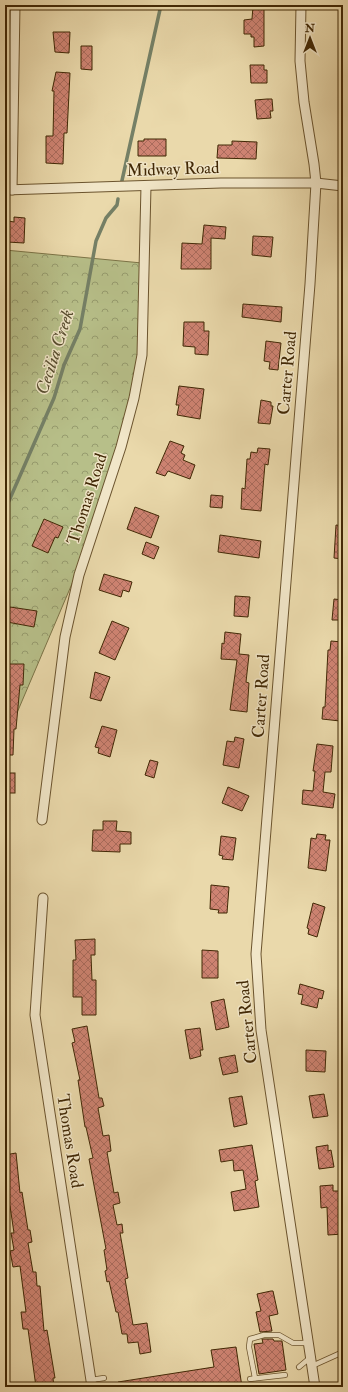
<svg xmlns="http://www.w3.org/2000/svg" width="348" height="1392" font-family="'IM FELL Double Pica',serif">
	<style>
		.forest { fill: url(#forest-crowns); stroke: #7c7447 }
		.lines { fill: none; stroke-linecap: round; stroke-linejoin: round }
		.stream { stroke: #758066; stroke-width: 3.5 }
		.building { fill: url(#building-cross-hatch); stroke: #412805 }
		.lane-casing { stroke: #6b542e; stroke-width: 6 }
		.street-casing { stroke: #6b542e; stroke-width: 11 }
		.lane { stroke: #f1e6c8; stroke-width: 4.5 }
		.street { stroke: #f1e6c8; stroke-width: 9 }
		.labels { text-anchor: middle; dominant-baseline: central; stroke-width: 3; stroke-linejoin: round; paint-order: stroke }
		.street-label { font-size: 17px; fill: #412805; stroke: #f1e6c8 }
		.water-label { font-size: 18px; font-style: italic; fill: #574c2e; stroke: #f1e6c8 }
	</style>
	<defs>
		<pattern id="forest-crowns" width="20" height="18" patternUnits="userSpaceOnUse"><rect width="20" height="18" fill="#b7bf89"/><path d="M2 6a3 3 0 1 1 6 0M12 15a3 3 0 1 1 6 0" fill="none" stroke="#969b6e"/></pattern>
		<pattern id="building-cross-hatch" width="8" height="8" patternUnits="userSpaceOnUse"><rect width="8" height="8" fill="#ce8372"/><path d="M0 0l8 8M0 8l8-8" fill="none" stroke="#a96b5c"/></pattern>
	</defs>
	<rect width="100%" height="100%" fill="#ead9ab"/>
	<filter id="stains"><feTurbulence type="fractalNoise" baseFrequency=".005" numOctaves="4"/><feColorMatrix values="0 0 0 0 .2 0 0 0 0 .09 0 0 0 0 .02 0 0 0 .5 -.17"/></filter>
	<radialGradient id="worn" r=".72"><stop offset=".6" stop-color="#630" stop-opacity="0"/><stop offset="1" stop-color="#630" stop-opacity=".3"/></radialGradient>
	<polygon class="forest" points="5,250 142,263 138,392 97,525 5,741"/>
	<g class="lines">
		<g class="stream">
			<polyline points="121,185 161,5"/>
			<polyline points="5,510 54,398 64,365 80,329 96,241 106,218 117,205 118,199"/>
		</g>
	</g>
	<g class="building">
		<polygon points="253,6 264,6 264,46 254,47 254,37 251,37 251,34 244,34 244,20 252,19"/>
		<polygon points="53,32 70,32 69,53 55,52"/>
		<polygon points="81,46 92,46 92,70 81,69"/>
		<polygon points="250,65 264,65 264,70 267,70 267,83 251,83"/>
		<polygon points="56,72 70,73 67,133 64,133 63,164 46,163 46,136 53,136 54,91 52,91"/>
		<polygon points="267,99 272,99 273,111 270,111 271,118 257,119 255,100"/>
		<polygon points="144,139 166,139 166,156 138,156 138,141 144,141"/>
		<polygon points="232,141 257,142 256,159 217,158 218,145 232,145"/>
		<polygon points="14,217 25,218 24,243 7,242 8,237 5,237 5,226 8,226 8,221 14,222"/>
		<polygon points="204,225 226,227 225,239 211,238 211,269 181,269 182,243 202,244"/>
		<polygon points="253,236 273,237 271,257 252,255"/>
		<polygon points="243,304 282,307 281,322 242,317"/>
		<polygon points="184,322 204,322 204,331 209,331 208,355 195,354 195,347 183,346"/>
		<polygon points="266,341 281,343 278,370 269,369 270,362 264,361"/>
		<polygon points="179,386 204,389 200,419 177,415 179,405 176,405"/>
		<polygon points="261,400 271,402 271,406 273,406 270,424 258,423"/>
		<polygon points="170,441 184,446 181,453 185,455 183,460 195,465 190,479 168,471 165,476 156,473"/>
		<polygon points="258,448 270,449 268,465 265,464 261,511 241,509 242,488 245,489 247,459 250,459 251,452 257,453"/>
		<polygon points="211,495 223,496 222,508 210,507"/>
		<polygon points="135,507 159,516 151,538 127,529"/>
		<polygon points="44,519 63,527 58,538 55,537 48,553 32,546"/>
		<polygon points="336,525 343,526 343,559 334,558"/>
		<polygon points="220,535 261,541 259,558 218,552"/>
		<polygon points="146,542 159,547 154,559 142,554"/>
		<polygon points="104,574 132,582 129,592 123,590 121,597 99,590"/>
		<polygon points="235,596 250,597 248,617 234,616"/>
		<polygon points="334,599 343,600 343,616 341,616 341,620 332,620"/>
		<polygon points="10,607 37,611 34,627 7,622"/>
		<polygon points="112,621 129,628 115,660 99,653"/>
		<polygon points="225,632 241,634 239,654 249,655 246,682 249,683 247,712 230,710 237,660 221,659 222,643 224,644"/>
		<polygon points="331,641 342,642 343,686 340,721 322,719 323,707 325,707 328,650 330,650"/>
		<polygon points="5,664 24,664 23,685 20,685 16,729 14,729 13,755 5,755"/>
		<polygon points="95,672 110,677 101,701 90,698"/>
		<polygon points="102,726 117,730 110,757 98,753 99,748 95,747"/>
		<polygon points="235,737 244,739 239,768 223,765 227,741 234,742"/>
		<polygon points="317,744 333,746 331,772 325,772 323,792 335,794 333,808 302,804 303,790 313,791 315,771 313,771"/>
		<polygon points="150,760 158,762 154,778 145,775"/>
		<rect x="5" y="773" width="10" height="20"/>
		<polygon points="228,787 249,796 242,811 222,803"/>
		<polygon points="103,821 117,821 116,831 131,832 131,844 120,844 120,852 92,851 93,830 103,830"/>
		<polygon points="317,834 326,835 325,840 330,840 326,871 308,868 311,838 316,839"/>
		<polygon points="221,836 236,838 233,860 222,859 223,856 219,855"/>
		<polygon points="211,885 229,887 227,913 218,913 219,910 210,909"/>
		<polygon points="313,903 325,907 317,937 308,934 309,929 307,928"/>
		<polygon points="95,939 95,955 91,955 92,980 96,980 96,1015 82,1015 82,997 73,997 73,960 76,960 75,940"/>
		<polygon points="202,950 218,951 218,978 202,978"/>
		<polygon points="300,984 324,991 322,999 319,998 317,1008 301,1004 303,995 298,994"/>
		<polygon points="224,999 229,1027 216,1030 211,1002"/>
		<polygon points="87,1026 99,1098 102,1098 104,1106 98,1108 103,1136 109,1135 111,1151 107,1152 114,1193 118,1192 120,1203 113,1205 117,1225 122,1224 123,1233 120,1233 128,1278 125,1279 133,1325 147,1323 151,1352 140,1354 138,1342 128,1343 127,1334 122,1334 118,1312 116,1312 109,1281 107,1282 105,1271 107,1270 104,1250 106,1249 89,1159 93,1158 86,1127 85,1127 78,1080 80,1080 72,1043 75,1042 72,1029"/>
		<polygon points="200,1028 203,1050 200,1050 201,1056 190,1059 185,1030"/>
		<polygon points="306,1050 326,1051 325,1072 306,1071"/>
		<polygon points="235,1055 238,1072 223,1075 219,1058"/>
		<polygon points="324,1094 328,1116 313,1118 309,1096"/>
		<polygon points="242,1096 247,1124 234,1127 229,1098"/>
		<polygon points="252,1145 258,1180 255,1181 259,1207 234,1211 231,1192 246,1189 243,1170 234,1171 233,1160 221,1162 219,1150"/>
		<polygon points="328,1145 328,1151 331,1150 334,1167 319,1169 316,1147"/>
		<polygon points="16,1153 20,1193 22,1192 28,1230 30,1230 32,1242 28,1243 33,1272 36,1272 37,1286 40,1286 44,1331 47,1330 55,1378 53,1378 54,1387 36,1387 28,1329 23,1329 21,1312 26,1312 20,1266 13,1267 10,1251 14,1250 11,1233 14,1233 10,1206 5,1207 5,1155"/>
		<polygon points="333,1185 333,1191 343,1191 343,1234 328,1235 327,1207 321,1208 320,1186"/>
		<polygon points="271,1291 273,1291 278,1314 269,1316 272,1331 260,1332 256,1312 261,1311 257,1294"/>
		<polygon points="262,1339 273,1339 274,1341 282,1341 286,1370 259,1374 254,1344 263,1343"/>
		<polygon points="236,1347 242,1387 119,1387 118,1382 214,1367 211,1350"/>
	</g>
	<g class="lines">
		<g class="lane-casing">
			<g id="lane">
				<polyline points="312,1366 343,1352"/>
				<polyline points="299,1367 311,1357"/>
				<polyline points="255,1378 249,1347 250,1339 264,1335 279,1335 293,1343 309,1343"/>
				<polyline points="250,1379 285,1375"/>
				<polyline points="91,1380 104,1378"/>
			</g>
		</g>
		<g class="street-casing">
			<g id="street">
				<polyline points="301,5 300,61 304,102 314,164 316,183 310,284 256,954 261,1030 315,1387"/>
				<polyline points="5,190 221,183 316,183 343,186"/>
				<polyline points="12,190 15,5"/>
				<polyline points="42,820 65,637 79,575 121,447 134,398 142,355 146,186"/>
				<polyline points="43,898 35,1015 92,1387"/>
			</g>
		</g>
		<use href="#lane" class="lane"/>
		<use href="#street" class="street"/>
	</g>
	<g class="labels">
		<g class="street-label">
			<text transform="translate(173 169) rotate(-2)">Midway Road</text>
			<text transform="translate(287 373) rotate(-85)">Carter Road</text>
			<text transform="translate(87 499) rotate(-72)">Thomas Road</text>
			<text transform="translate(261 696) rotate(-86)">Carter Road</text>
			<text transform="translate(247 1022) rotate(-96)">Carter Road</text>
			<text transform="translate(70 1141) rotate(81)">Thomas Road</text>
		</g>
		<g class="water-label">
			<text transform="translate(55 352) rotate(-72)">Cecilia Creek</text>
		</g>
	</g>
	<rect width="348" height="1392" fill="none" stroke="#ead9ab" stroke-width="20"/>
	<rect x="6" y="6" width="336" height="1380" fill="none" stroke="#412805" stroke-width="2"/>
	<rect x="10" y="10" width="328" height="1372" fill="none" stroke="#412805"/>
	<g transform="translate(310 38)" stroke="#f1e6c8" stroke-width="3" paint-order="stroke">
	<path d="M0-3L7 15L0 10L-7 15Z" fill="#412805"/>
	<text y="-6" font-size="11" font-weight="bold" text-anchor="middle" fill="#412805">N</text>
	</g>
	<rect width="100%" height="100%" filter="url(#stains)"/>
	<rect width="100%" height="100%" fill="url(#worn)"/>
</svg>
